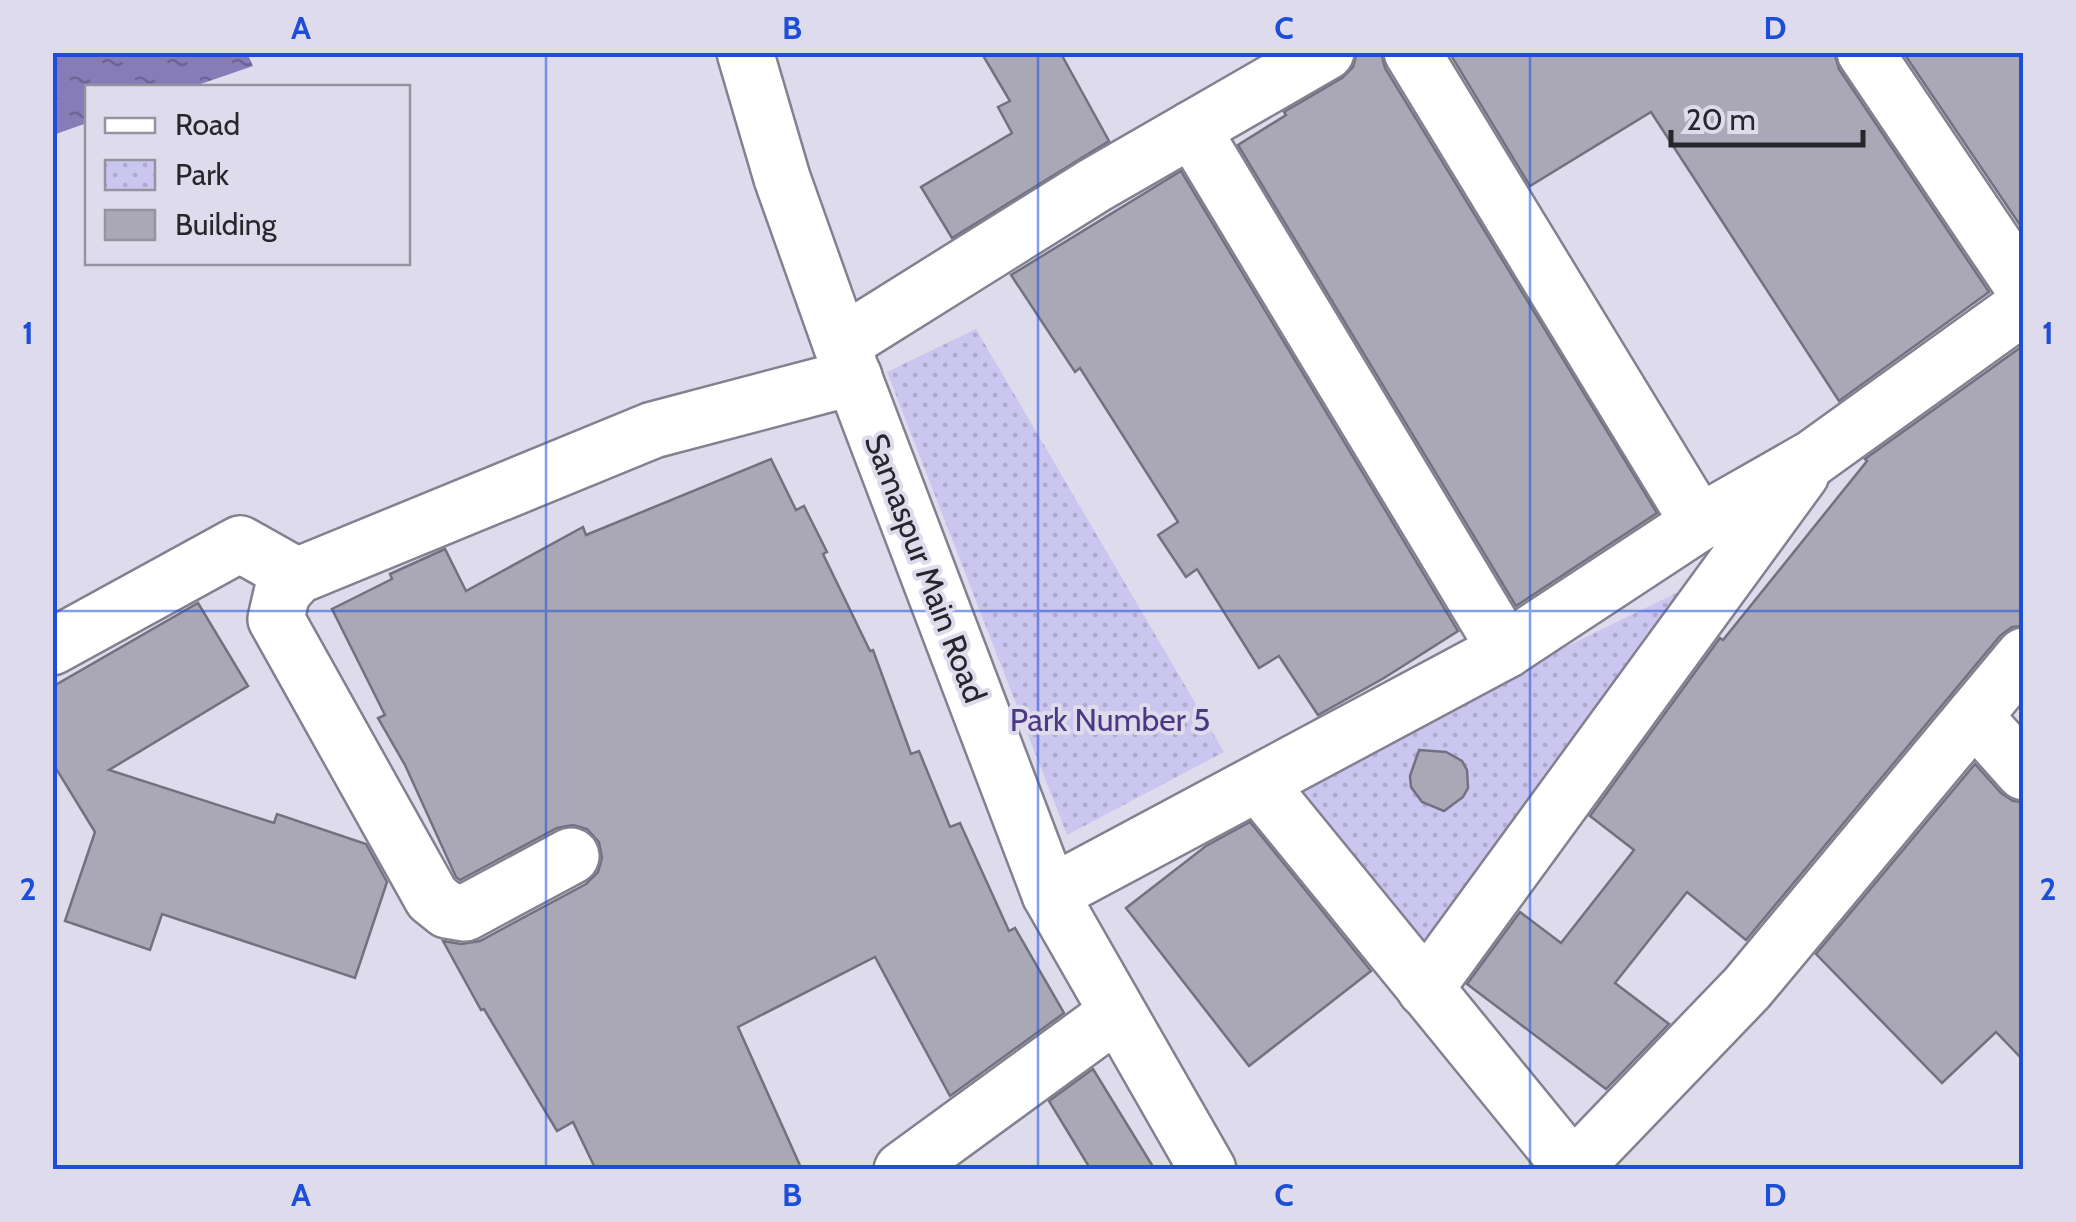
<svg xmlns="http://www.w3.org/2000/svg" width="2076" height="1222" font-family="Cabin,sans-serif">
	<style>
		.park { fill: url(#park-dots) }
		.water { fill: url(#water-ripples) }
		.building { fill: #aaa8b7; stroke: #72717f; stroke-width: 2.5 }
		.lines { fill: none; stroke-linecap: round; stroke-linejoin: round }
		.minor-casing { stroke: #838190; stroke-width: 60 }
		.minor { stroke: #fff; stroke-width: 55 }
		.grid { fill: none; stroke: #1d4ed8; stroke-width: 2.5; stroke-opacity: 0.55 }
		.labels { text-anchor: middle; dominant-baseline: central; stroke-width: 8; stroke-linejoin: round; paint-order: stroke }
		.street-label { font-size: 32px; fill: #27262c; stroke: #dedcec }
		.park-label { font-size: 32px; fill: #4b3983; stroke: #dedcec }
		.neatline { fill: none; stroke: #1d4ed8; stroke-width: 4 }
		.grid-label { font-size: 32px; text-anchor: middle; font-weight: bold; fill: #1d4ed8 }
	</style>
	<defs>
		<pattern id="park-dots" width="8" height="8" patternUnits="userSpaceOnUse" patternTransform="scale(2.5)"><rect width="8" height="8" fill="#cbc6ef"/><path d="M2 2h.1M6 6h.1" fill="none" stroke="#aeaacd" stroke-width="1.8" stroke-linecap="round"/></pattern>
		<pattern id="water-ripples" width="26" height="14" patternUnits="userSpaceOnUse" patternTransform="scale(2.5)"><rect width="26" height="14" fill="#867cb8"/><path d="M2 4q2-2 4 0t4 0M15 11q2-2 4 0t4 0" fill="none" stroke="#6e6596"/></pattern>
	</defs>
	<rect width="100%" height="100%" fill="#dedcec"/>
	<g class="park">
		<polygon points="976,329 1224,752 1067,835 887,372"/>
		<polygon points="1705,579 1426,962 1276,788"/>
	</g>
	<polygon class="water" points="52,53 247,53 253,66 192,87 88,88 87,123 53,135"/>
	<g class="building">
		<polygon points="981,52 1060,52 1109,141 952,238 921,187 1012,133 998,107 1010,101"/>
		<polygon points="1357,52 1381,52 1385,68 1657,513 1516,606 1238,145 1286,115 1284,112 1342,78 1353,67"/>
		<polygon points="1449,52 1834,52 1839,69 1989,292 1839,401 1651,112 1530,186"/>
		<polygon points="1903,52 2024,52 2024,231"/>
		<polygon points="1181,171 1458,631 1384,678 1318,715 1279,656 1259,668 1197,569 1186,577 1158,535 1178,522 1080,368 1075,372 1011,275"/>
		<polygon points="2024,345 2024,626 2012,627 2000,636 1746,940 1687,892 1615,983 1669,1024 1606,1089 1467,984 1520,912 1561,943 1634,850 1590,816 1720,638 1723,640 1867,461 1865,459"/>
		<polygon points="771,459 796,510 804,506 827,552 823,554 870,651 873,650 911,754 919,751 950,827 960,823 1009,931 1015,928 1064,1013 950,1096 875,957 738,1027 802,1170 596,1170 573,1122 557,1131 484,1009 481,1010 443,941 461,944 480,941 586,884 598,872 602,858 599,842 587,829 573,825 557,828 460,880 456,877 405,765 378,718 385,715 332,609 392,579 390,574 445,549 466,591 583,527 586,535"/>
		<polygon points="198,603 248,686 109,770 274,823 277,814 366,844 387,882 355,978 162,914 150,950 65,921 95,832 52,762 52,687"/>
		<polygon points="1419,750 1446,752 1462,761 1467,770 1468,788 1463,797 1444,811 1422,802 1411,787 1410,776"/>
		<polygon points="1975,764 2001,793 2013,801 2024,802 2024,1061 1996,1032 1942,1083 1816,954"/>
		<polygon points="1250,822 1371,971 1249,1066 1126,908 1206,846"/>
		<polygon points="1093,1069 1155,1170 1091,1170 1049,1101"/>
	</g>
	<g class="lines">
		<g class="minor-casing">
			<g id="minor">
				<polyline points="745,52 782,178 841,344 1050,894 1208,1170"/>
				<polyline points="1412,52 1699,523"/>
				<polyline points="1865,52 2024,288"/>
				<polyline points="1192,129 1506,650"/>
				<polyline points="841,344 1095,185 1326,52"/>
				<polyline points="52,647 240,544 297,576"/>
				<polyline points="1974,716 2024,772"/>
				<polyline points="1258,783 1573,1169"/>
				<polyline points="571,856 465,913 447,910 432,898 276,619 282,593 297,576 653,430 854,377"/>
				<polyline points="1050,894 1506,650 1699,523 1813,458 2024,306"/>
				<polyline points="1425,989 1801,474"/>
				<polyline points="902,1170 1117,1013"/>
				<polyline points="1572,1170 1747,988 2024,656"/>
			</g>
		</g>
		<use href="#minor" class="minor"/>
	</g>
	<path class="grid" d="M546,52V1170M1038,52V1170M1530,52V1170M52,611H2024"/>
	<g class="labels">
		<g class="street-label">
			<text transform="translate(926 568) rotate(69)">Samaspur Main Road</text>
		</g>
		<g class="park-label">
			<text x="1110" y="719">Park Number 5</text>
		</g>
	</g>
	<rect width="2076" height="1222" fill="none" stroke="#dedcec" stroke-width="110"/>
	<rect x="85" y="85" width="325" height="180" fill="#dedcec" stroke="#95939f" stroke-width="2.5"/>
	<rect x="105" y="118" width="50" height="15" fill="#ffffff" stroke="#95939f" stroke-width="2.5"/>
	<text x="175" y="135" font-size="30" fill="#27262c">Road</text>
	<rect x="105" y="160" width="50" height="30" fill="url(#park-dots)" stroke="#95939f" stroke-width="2.5"/>
	<text x="175" y="185" font-size="30" fill="#27262c">Park</text>
	<rect x="105" y="210" width="50" height="30" fill="#aaa8b7" stroke="#95939f" stroke-width="2.5"/>
	<text x="175" y="235" font-size="30" fill="#27262c">Building</text>
	<path d="M1671 130v15h192v-15" fill="none" stroke="#27262c" stroke-width="5"/>
	<text x="1686" y="130" font-size="30" fill="#27262c" stroke="#dedcec" stroke-width="8" paint-order="stroke">20 m</text>
	<rect x="55" y="55" width="1966" height="1112" class="neatline"/>
	<g class="grid-label">
		<text x="301" y="39">A</text>
		<text x="792" y="39">B</text>
		<text x="1284" y="39">C</text>
		<text x="1775" y="39">D</text>
		<text x="28" y="344">1</text>
		<text x="2048" y="344">1</text>
		<text x="28" y="900">2</text>
		<text x="2048" y="900">2</text>
		<text x="301" y="1206">A</text>
		<text x="792" y="1206">B</text>
		<text x="1284" y="1206">C</text>
		<text x="1775" y="1206">D</text>
	</g>
</svg>
